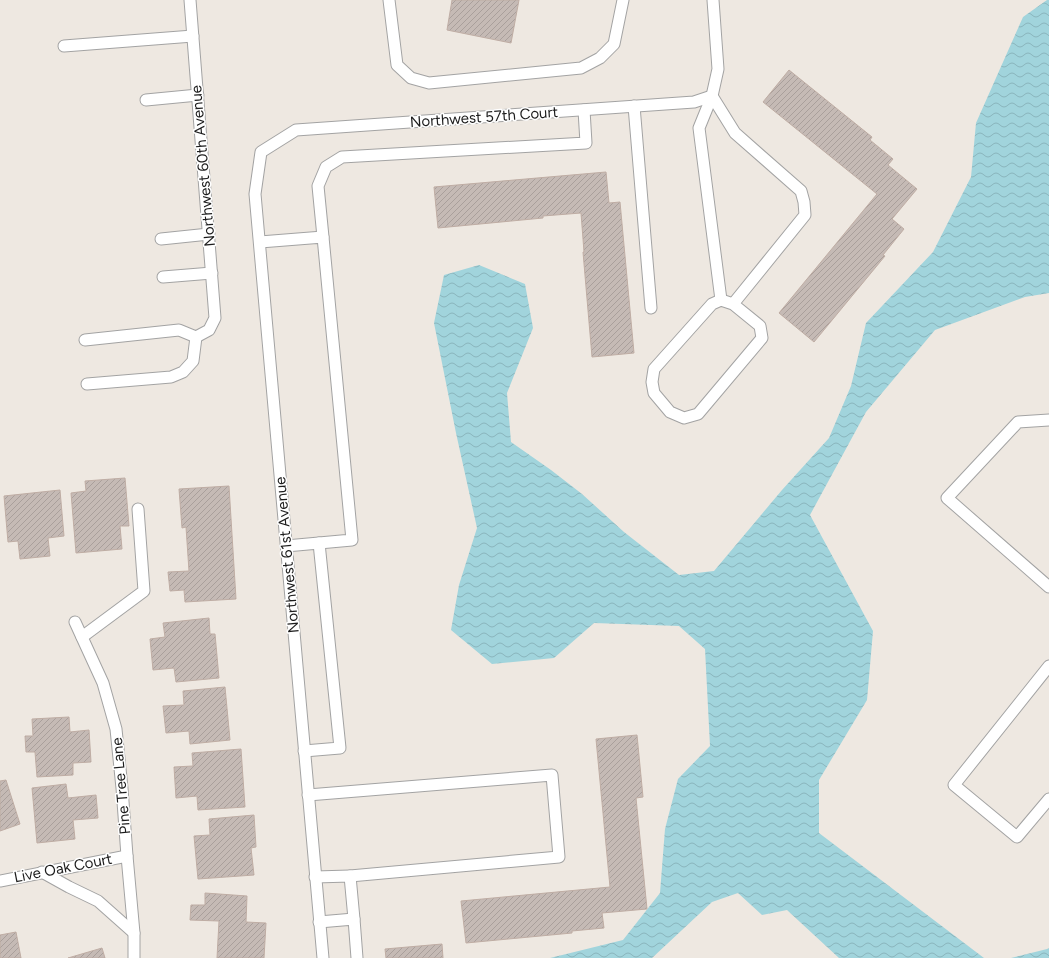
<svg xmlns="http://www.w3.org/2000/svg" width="1049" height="958" font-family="Figtree,sans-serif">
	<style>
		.water { fill: url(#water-waves) }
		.building { fill: url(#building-hatch); stroke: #bfada4 }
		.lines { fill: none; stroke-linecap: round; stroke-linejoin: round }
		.service-casing { stroke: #a3a3a3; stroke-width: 13 }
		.service { stroke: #fff; stroke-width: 11 }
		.labels { text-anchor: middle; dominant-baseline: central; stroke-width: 3; stroke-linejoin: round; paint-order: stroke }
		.street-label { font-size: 15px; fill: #1c1c1c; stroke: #fff }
	</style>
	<defs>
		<pattern id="water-waves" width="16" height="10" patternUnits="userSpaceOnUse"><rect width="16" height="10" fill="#a1d4dc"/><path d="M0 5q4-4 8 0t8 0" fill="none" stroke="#8ab5bc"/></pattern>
		<pattern id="building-hatch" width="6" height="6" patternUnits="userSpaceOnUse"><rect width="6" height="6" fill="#c5bab5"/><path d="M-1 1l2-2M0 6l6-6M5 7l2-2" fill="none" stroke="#a99f9b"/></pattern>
	</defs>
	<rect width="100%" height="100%" fill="#eee8e1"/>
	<g class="water">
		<polygon points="1047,0 1049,0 1049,293 1025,297 935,330 866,412 810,515 873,631 867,700 819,780 819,833 984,958 839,958 787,910 762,915 738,893 712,902 652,958 550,958 623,940 660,893 665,829 678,779 710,746 705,649 679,626 594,623 554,658 492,664 451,630 459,585 477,528 456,433 434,323 444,275 479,265 525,284 533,328 507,393 511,442 551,470 582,494 624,532 679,575 714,571 782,490 829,438 851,386 866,323 933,252 971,177 976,123 1023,17"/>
		<polygon points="1049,948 1049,958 1011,958 1047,949"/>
	</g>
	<g class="building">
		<polygon points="452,0 519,0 511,43 447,30"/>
		<polygon points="789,70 872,137 870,140 893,159 888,165 917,189 892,219 904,229 883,255 885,256 814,342 779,313 877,194 763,102"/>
		<polygon points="606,172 609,203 620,202 634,353 592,357 583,252 584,252 581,213 543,216 543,218 438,228 434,187"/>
		<polygon points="125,478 129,526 120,526 122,549 76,553 71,493 86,491 85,481"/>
		<polygon points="229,486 236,599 185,602 184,590 170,591 168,572 189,571 186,527 182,528 179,489"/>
		<polygon points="60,490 64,536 48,538 50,556 20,559 18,541 8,542 4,496"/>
		<polygon points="209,618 210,634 215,634 219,678 176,682 174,668 153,670 150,639 165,637 163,623"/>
		<polygon points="225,687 230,740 190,744 189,731 166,733 163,706 184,705 183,691"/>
		<polygon points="69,717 70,732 89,730 91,762 73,763 73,775 37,777 35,752 26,752 25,736 33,736 32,719"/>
		<polygon points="637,735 643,797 636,798 647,909 602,913 604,928 572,931 572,933 466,943 461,901 610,887 596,739"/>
		<polygon points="241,749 245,807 198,810 197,796 176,798 174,767 193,766 192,753"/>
		<polygon points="6,780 20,824 0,831 0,781"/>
		<polygon points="66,784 68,798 96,795 98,818 73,820 75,839 37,843 32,788"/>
		<polygon points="254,815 256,847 251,848 254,875 198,879 194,836 210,835 209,819"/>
		<polygon points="205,893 247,896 246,922 266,923 264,958 217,958 219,921 190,920 191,905 205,905"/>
		<polygon points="16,932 21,958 0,958 0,935"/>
		<polygon points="442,944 443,958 386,958 385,949"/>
		<polygon points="102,948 105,958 68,958"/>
	</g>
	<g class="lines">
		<g class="service-casing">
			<g id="service">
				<polyline points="389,0 397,65 411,78 429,83 581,68 600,58 614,44 623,0"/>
				<polyline points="713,0 718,69 712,96 699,128 721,300"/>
				<polyline points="64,46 193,36"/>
				<polyline points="712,96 735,133 801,191 804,202 805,215 733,304 760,326 762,338 698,414 684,418 670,412 654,393 652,382 654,369 712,304 721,300 733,304"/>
				<polyline points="146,100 198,95"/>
				<polyline points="634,106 651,308"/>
				<polyline points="323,237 318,186 326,167 342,157 586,143 584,110"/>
				<polyline points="161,239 209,234"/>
				<polyline points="260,242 323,237 352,540 319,543"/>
				<polyline points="163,277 212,273"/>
				<polyline points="85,340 179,330 196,337 209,330 215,318 190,0"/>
				<polyline points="87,384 171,377 183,372 193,361 196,337"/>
				<polyline points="1049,420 1018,422 947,498 1049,587"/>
				<polyline points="286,546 319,543 340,748 304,751"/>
				<polyline points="75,622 103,683 116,729 122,788 127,856 134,933 134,958"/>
				<polyline points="82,637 144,591 138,509"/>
				<polyline points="1049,666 954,785 1017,837 1049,799"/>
				<polyline points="308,795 552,775 559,857 350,876"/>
				<polyline points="42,872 69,887 98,901 134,933"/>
				<polyline points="315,877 350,876 354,919"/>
				<polyline points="0,881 127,856"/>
				<polyline points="319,922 354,919 357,958"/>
				<polyline points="323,958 255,194 261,152 296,130 694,102 712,96"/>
			</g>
		</g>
		<use href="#service" class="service"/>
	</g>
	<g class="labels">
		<g class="street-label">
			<text transform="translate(484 117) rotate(-4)">Northwest 57th Court</text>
			<text transform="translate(203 166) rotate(-95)">Northwest 60th Avenue</text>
			<text transform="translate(287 555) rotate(-95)">Northwest 61st Avenue</text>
			<text transform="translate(121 786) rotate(-95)">Pine Tree Lane</text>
			<text transform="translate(63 868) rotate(-11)">Live Oak Court</text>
		</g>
	</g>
</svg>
